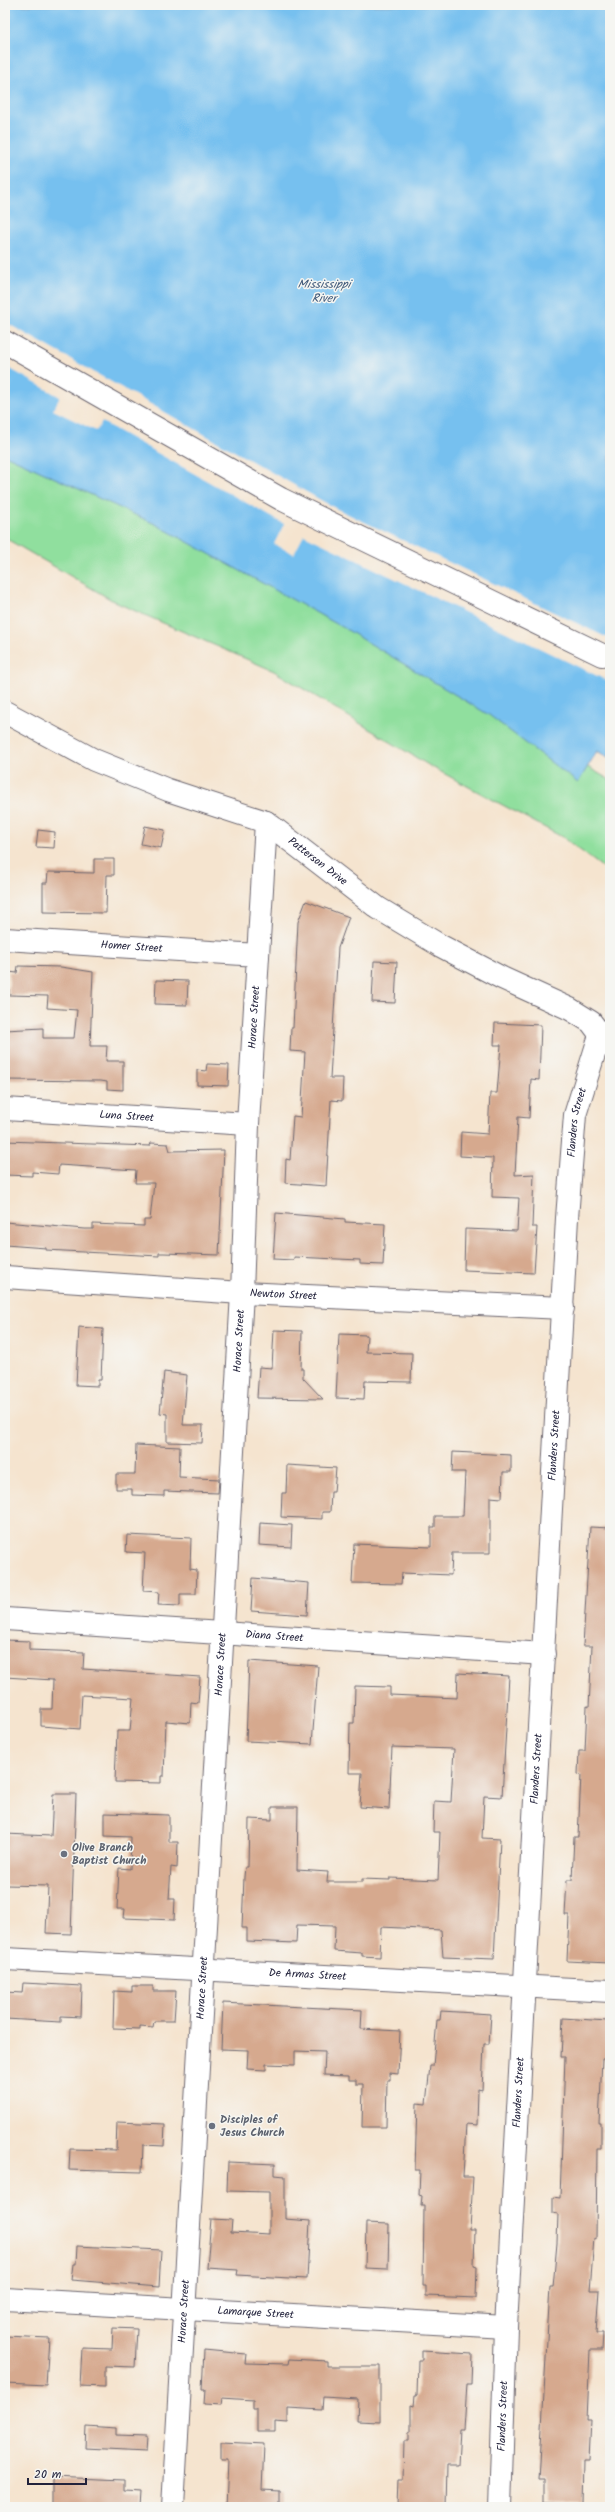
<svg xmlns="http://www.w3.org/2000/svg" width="615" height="2512" font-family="Kalam,sans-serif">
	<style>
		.green { fill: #90df9e; stroke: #59806c }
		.water { fill: #76c0ef; stroke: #4c7195 }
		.pier { fill: #f5e4cf }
		.building { fill: #d6a98e }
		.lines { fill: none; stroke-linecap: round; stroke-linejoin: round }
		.minor-casing { stroke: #6c666f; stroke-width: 24 }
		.minor { stroke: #fff; stroke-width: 22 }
		.worship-dot { fill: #6b7280; stroke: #f6f6f2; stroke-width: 1.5 }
		.labels { text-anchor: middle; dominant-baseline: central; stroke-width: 3; stroke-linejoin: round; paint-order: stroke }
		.street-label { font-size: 11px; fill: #22223b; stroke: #f6f6f2 }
		.worship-label { font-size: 11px; font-weight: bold; fill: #5b616d; stroke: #f6f6f2; text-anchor: start }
		.water-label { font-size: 12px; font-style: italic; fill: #3f597a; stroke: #f6f6f2 }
	</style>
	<rect width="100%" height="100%" fill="#f6f6f2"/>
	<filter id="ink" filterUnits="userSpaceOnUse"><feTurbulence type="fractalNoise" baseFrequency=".025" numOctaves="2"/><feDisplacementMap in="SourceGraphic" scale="8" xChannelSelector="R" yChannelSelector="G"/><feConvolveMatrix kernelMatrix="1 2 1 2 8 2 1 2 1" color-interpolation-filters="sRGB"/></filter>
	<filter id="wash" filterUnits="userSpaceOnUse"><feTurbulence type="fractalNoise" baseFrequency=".012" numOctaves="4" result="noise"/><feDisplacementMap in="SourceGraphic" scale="16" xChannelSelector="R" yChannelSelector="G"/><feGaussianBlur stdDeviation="0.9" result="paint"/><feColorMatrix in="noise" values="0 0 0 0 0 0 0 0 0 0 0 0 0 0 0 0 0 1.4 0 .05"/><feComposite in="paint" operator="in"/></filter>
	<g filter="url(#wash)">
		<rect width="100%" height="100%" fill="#f5e4cf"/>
		<polygon class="green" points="5,426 610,780 610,873 564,838 430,766 274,671 117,603 5,538"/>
		<polygon class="water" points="5,5 610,5 610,758 597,751 578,783 489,715 344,628 155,524 5,455"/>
		<polygon class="pier" points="5,322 335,508 610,639 610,682 304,535 294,554 274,544 284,524 102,422 96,431 53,410 60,397 5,366"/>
		<g id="blocks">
			<g class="building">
				<polygon points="145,826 165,830 161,848 141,844"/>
				<polygon points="38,830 55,832 54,848 36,847"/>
				<polygon points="94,859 114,859 114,875 107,875 106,913 43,912 43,883 47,883 48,872 94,873"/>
				<polygon points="306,901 349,917 338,948 330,1078 343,1078 342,1101 331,1100 326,1186 285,1183 286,1159 290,1160 293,1116 301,1117 305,1052 290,1051 291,1028 293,1028 298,922"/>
				<polygon points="374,961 397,962 395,1003 372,1002"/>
				<polygon points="18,966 61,967 93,972 90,1046 107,1046 106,1061 123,1061 123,1090 107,1089 107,1082 101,1081 5,1080 5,1030 43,1028 43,1038 74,1038 77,1010 47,1008 48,996 9,995 9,972 17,973"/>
				<polygon points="156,980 188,981 187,1005 155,1004"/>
				<polygon points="495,1023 541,1025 539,1080 531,1079 529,1118 518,1117 515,1175 534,1174 532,1227 537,1227 534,1273 464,1270 465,1229 517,1231 519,1198 492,1197 493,1158 460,1156 461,1132 488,1134 490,1093 497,1093 501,1045 494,1045"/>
				<polygon points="207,1064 229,1065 228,1086 197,1085 197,1070 206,1071"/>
				<polygon points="5,1141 150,1146 151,1143 168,1144 170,1151 224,1150 219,1255 164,1253 159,1253 159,1256 46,1250 46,1248 5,1245 5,1222 84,1229 93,1229 93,1224 144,1226 144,1220 150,1220 154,1183 135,1183 136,1170 59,1165 58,1174 32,1172 32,1176 5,1175"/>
				<polygon points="276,1213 345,1219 345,1222 385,1224 383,1265 360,1264 360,1260 294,1257 294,1260 273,1259"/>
				<polygon points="79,1327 103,1329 101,1380 98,1380 98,1386 76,1385"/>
				<polygon points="274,1330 302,1331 301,1369 303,1369 303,1378 323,1399 257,1398 259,1367 272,1368"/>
				<polygon points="339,1334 367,1335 366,1352 412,1353 411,1382 365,1381 364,1399 336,1398"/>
				<polygon points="164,1372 187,1375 183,1425 203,1425 202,1443 167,1442 167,1414 160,1413"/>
				<polygon points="136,1445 180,1447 179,1477 219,1479 218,1493 164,1491 164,1496 132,1495 132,1489 116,1489 116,1474 135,1474"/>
				<polygon points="453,1452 511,1455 511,1472 503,1472 502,1498 490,1497 490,1553 452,1553 451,1575 402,1573 401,1584 352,1583 354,1544 431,1547 431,1527 435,1527 435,1516 463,1516 465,1472 452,1472"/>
				<polygon points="287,1465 336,1468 334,1492 331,1492 330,1512 322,1512 322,1519 281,1517 282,1493 286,1493"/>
				<polygon points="260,1523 292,1525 291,1547 259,1545"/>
				<polygon points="590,1527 610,1528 610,1963 567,1961 569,1915 565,1915 567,1880 572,1880 574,1837 578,1837 581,1775 578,1774 579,1751 585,1751 587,1706 589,1707 592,1646 583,1646"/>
				<polygon points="127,1535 191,1538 190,1569 197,1570 196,1594 180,1594 180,1606 158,1605 159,1592 143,1591 145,1553 126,1552"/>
				<polygon points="253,1578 309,1583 307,1615 251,1611"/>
				<polygon points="5,1640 29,1641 29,1650 84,1652 83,1669 200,1677 198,1703 191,1702 190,1723 166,1721 164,1776 161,1776 161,1783 115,1782 117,1731 130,1731 133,1698 82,1695 80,1729 41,1726 41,1709 52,1709 53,1680 5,1677"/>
				<polygon points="249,1661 318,1666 312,1744 246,1741"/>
				<polygon points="458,1673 509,1676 502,1797 484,1796 482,1838 500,1839 494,1959 443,1957 441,1930 381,1927 380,1957 362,1956 362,1953 334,1951 335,1926 297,1925 296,1943 247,1941 247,1928 242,1928 244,1877 245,1867 248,1867 249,1819 272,1820 272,1807 298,1807 297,1870 328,1872 327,1882 362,1882 362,1879 390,1880 390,1878 438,1880 440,1832 433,1832 434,1801 451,1802 454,1749 392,1747 389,1809 360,1807 362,1773 349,1773 350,1723 354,1723 355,1686 390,1687 390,1695 457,1698"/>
				<polygon points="53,1794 76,1794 71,1934 46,1933 48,1886 5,1885 5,1834 51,1836"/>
				<polygon points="105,1813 169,1815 169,1842 178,1842 177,1868 171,1867 169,1899 175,1899 174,1920 124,1918 125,1909 117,1909 119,1868 130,1869 131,1837 105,1836"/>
				<polygon points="23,1983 82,1986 81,2017 61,2016 61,2022 5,2019 5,1992 22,1993"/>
				<polygon points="132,1986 153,1986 153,1991 176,1991 174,2021 154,2021 153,2027 140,2026 140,2029 113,2028 114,1991 132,1992"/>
				<polygon points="223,2003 362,2010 361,2029 400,2031 398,2074 390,2073 390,2080 387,2080 386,2127 362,2127 363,2084 356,2084 356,2080 349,2080 349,2076 324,2075 325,2052 295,2051 295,2065 266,2064 266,2070 247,2069 248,2050 221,2049"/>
				<polygon points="441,2011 491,2014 489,2044 484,2044 482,2090 478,2089 477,2125 466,2124 463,2177 473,2177 470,2230 475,2230 474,2266 477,2267 476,2298 426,2296 426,2286 423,2286 424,2206 421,2206 422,2196 419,2195 420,2170 415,2170 417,2103 426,2104 430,2066 433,2066 437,2020 440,2020"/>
				<polygon points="563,2018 607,2021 607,2026 610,2027 610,2059 602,2059 599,2123 601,2123 601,2149 597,2149 596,2239 594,2238 590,2290 599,2290 596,2333 603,2333 602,2350 590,2350 587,2420 591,2420 589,2460 583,2460 582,2503 544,2502 544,2480 539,2480 550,2287 553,2287 557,2243 558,2214 553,2213 553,2197 560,2198 565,2057 561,2057"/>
				<polygon points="117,2122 165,2124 164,2146 143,2145 142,2172 69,2170 70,2149 116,2150"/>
				<polygon points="228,2162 275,2164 275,2175 285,2176 285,2219 310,2221 307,2279 237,2275 238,2270 207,2268 211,2219 232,2220 231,2232 269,2234 269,2192 227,2191"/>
				<polygon points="366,2223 389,2224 388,2269 365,2268"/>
				<polygon points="77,2246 161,2250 159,2287 71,2280 73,2264 76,2264"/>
				<polygon points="113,2328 137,2329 135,2367 105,2366 105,2387 80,2386 82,2348 112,2349"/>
				<polygon points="5,2336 49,2338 46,2385 5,2383"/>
				<polygon points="204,2350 246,2354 245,2363 288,2364 289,2359 328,2361 328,2366 380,2366 380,2422 357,2421 358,2399 323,2397 322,2410 288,2408 288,2423 275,2422 275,2431 257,2431 257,2409 253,2409 253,2400 222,2398 221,2405 204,2404 205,2390 202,2390"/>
				<polygon points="422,2351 472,2354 471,2384 467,2384 464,2430 460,2430 458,2465 447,2465 446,2507 397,2507 398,2480 403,2480 404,2441 409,2441 409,2432 411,2432 411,2405 414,2406 415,2396 417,2396 418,2360 422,2360"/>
				<polygon points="86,2426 116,2428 116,2435 147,2436 146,2451 85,2448"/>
				<polygon points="221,2442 264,2444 262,2490 280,2491 280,2507 226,2507 228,2460 221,2460"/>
				<polygon points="52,2477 124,2480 124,2490 141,2491 140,2507 52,2506"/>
			</g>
		</g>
	</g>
	<g filter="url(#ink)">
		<use href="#blocks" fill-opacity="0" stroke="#6c666f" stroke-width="1"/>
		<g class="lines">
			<g class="minor-casing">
				<g id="minor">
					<polyline points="5,342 281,499 602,655"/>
					<path id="s1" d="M5,712L94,760L168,790L266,822L378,908L441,946L502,978L570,1009L591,1022L609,1046"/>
					<path id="s2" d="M5,939L258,955"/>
					<path id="s3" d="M5,1109L248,1124"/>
					<path id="s4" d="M5,1277L242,1293L563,1308"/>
					<path id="s5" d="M5,1619L544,1654"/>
					<path id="s6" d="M5,1959L610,1991"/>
					<path id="s7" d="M5,2299L506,2327"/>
					<path id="s8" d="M173,2507L242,1293L248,1124L266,822"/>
					<path id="s9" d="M500,2507L506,2327L567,1218L575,1115L600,1035"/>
				</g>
			</g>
			<use href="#minor" class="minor"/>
		</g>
	</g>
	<g class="worship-dot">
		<circle cx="64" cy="1854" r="4"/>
		<circle cx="212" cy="2126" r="4"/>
	</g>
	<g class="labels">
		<g class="street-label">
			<text stroke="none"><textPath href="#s1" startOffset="349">Patterson Drive</textPath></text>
			<text stroke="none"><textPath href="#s2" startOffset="127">Homer Street</textPath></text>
			<text stroke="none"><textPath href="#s8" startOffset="1492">Horace Street</textPath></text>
			<text stroke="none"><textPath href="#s3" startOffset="122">Luna Street</textPath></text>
			<text stroke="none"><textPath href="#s9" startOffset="1387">Flanders Street</textPath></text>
			<text stroke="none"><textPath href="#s4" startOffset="279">Newton Street</textPath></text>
			<text stroke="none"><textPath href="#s8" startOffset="1168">Horace Street</textPath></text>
			<text stroke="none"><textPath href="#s9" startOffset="1063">Flanders Street</textPath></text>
			<text stroke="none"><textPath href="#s5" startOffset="270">Diana Street</textPath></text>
			<text stroke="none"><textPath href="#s8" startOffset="844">Horace Street</textPath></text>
			<text stroke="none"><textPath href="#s9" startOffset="739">Flanders Street</textPath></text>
			<text stroke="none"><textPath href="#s6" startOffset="303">De Armas Street</textPath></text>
			<text stroke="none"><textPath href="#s8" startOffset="520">Horace Street</textPath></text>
			<text stroke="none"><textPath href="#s9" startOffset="415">Flanders Street</textPath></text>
			<text stroke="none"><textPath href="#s8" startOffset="196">Horace Street</textPath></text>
			<text stroke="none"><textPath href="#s7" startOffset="251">Lamarque Street</textPath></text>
			<text stroke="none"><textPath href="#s9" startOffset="91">Flanders Street</textPath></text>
		</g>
		<g class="worship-label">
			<text x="72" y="1848">Olive Branch<tspan x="72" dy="13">Baptist Church</tspan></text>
			<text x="220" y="2120">Disciples of<tspan x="220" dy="13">Jesus Church</tspan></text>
		</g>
		<g class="water-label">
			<text x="324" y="284">Mississippi<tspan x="324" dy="14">River</tspan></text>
		</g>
	</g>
	<rect width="615" height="2512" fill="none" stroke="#f6f6f2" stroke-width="20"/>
	<path d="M28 2478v6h58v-6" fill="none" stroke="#22223b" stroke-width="2"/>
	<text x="34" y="2478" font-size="12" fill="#22223b" stroke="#f6f6f2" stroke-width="3" paint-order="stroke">20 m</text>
</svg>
